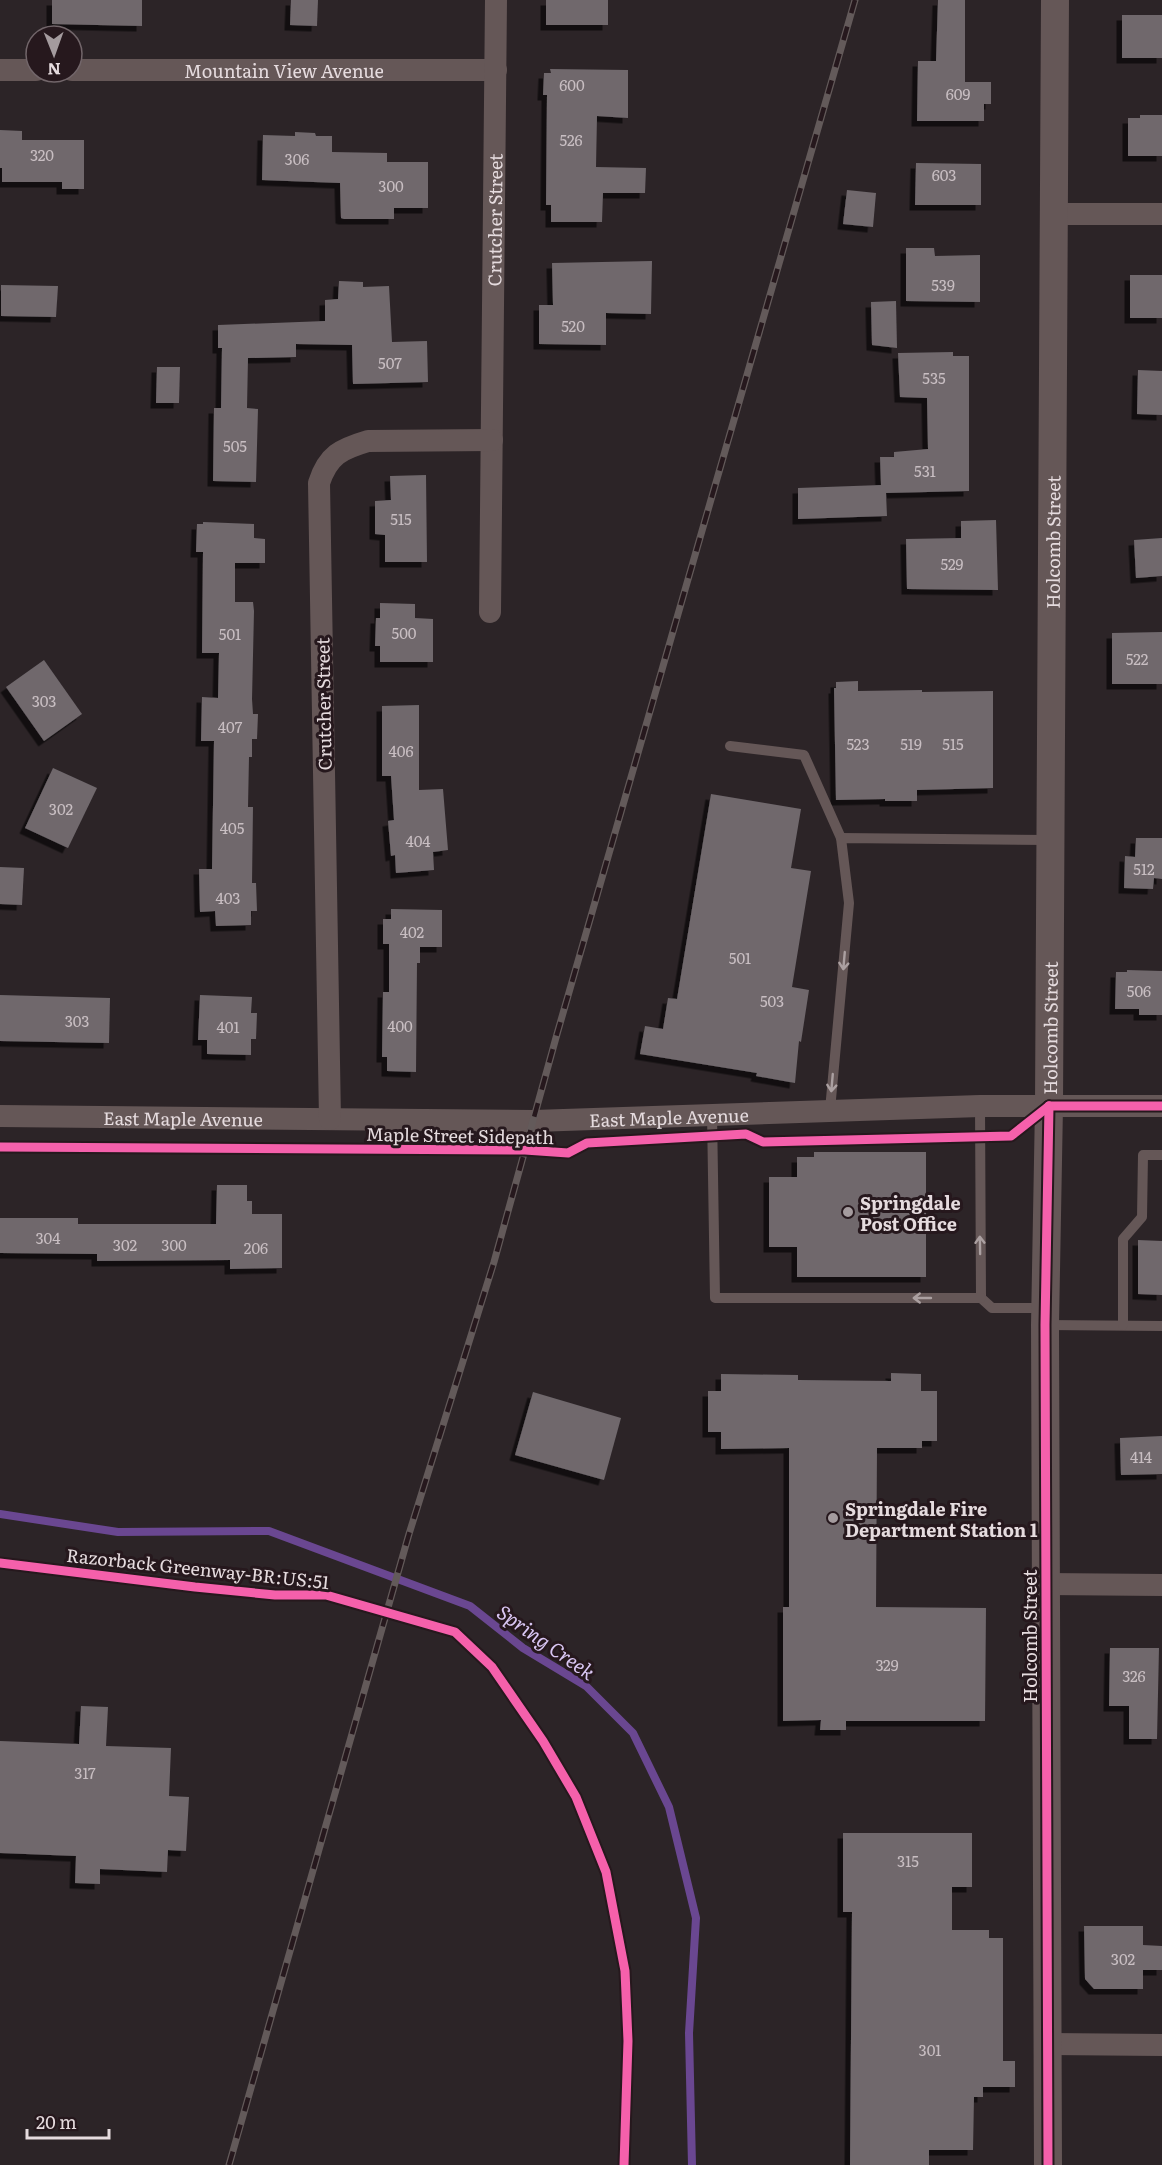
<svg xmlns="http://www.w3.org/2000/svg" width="1162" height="2165" font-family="Literata,serif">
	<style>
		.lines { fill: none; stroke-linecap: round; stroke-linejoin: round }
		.stream { stroke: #6a4791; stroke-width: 8 }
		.building { fill: #6f686c; filter: url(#shadow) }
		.service { stroke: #655757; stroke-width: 10 }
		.minor { stroke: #655757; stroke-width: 22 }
		.tertiary { stroke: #655757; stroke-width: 28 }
		.rail-casing { stroke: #635a5a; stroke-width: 7 }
		.rail { stroke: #26181d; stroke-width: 4.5; stroke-dasharray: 14; stroke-linecap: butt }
		.cycleway-casing { stroke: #26181d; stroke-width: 13 }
		.cycleway { stroke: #f560ab; stroke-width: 9 }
		.oneway { stroke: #aba0a1 }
		.poi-dot { fill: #a49b9e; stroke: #26181d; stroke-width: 2 }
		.labels { text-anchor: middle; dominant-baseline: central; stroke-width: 6; stroke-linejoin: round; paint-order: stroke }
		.number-label { font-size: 15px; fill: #c8bec2 }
		.street-label { font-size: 18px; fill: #e5dbde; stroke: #26181d }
		.poi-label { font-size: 18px; font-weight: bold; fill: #e5dbde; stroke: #26181d; text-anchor: start }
		.water-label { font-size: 20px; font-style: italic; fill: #d9c6f3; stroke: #26181d }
	</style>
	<defs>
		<filter id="shadow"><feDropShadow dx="-5.5" dy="5.5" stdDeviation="0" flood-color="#0009"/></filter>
	</defs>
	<rect width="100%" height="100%" fill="#2c2427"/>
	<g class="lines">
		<polyline class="stream" points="0,1514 118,1532 269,1531 470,1606 523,1648 586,1686 633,1733 669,1807 696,1918 689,2033 692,2165"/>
	</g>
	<g class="building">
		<polygon points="52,0 142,0 142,26 52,24"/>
		<polygon points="291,0 318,0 317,26 290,25"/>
		<rect x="546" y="0" width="62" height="25"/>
		<polygon points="938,0 965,0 965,82 991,82 991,104 984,104 984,121 917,121 918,61 936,61"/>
		<rect x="1122" y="15" width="40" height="43"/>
		<polygon points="550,69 628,70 628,118 597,116 596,167 646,168 645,193 603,193 602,222 551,222 551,205 546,205 547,95 543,95 544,73 551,73"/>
		<polygon points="1140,115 1162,115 1162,156 1128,156 1128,118 1140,118"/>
		<polygon points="0,130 22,131 22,140 84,140 84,189 62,189 62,182 2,182 2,168 0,168"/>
		<polygon points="295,132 315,133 316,136 332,136 332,152 387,153 387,162 428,162 428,208 394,208 394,219 344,219 341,218 340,183 262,180 263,135 295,136"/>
		<polygon points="916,163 981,164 981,205 915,205"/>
		<polygon points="847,190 876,193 873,227 843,224"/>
		<polygon points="906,248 934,248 935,256 980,255 980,302 906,301"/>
		<polygon points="652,261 651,314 606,313 606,345 539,344 539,305 553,305 552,263"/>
		<rect x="1130" y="275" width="32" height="43"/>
		<polygon points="339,281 363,282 363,287 389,286 392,342 427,341 428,382 353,384 352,345 296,344 296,357 248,358 247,408 258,409 256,482 213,481 214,408 221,408 222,348 218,348 218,325 325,321 325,300 338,299"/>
		<polygon points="1,285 58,286 56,317 1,316"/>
		<polygon points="896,301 897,348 872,345 871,302"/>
		<polygon points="953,352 953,356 969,356 969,491 886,493 887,516 798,519 798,488 881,485 880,457 894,457 894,452 928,449 927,398 900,397 898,353"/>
		<polygon points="157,367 180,367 179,403 156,403"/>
		<polygon points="1138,370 1162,371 1162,415 1137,414"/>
		<polygon points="426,475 427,562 385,562 385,535 375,534 375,501 391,500 390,476"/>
		<polygon points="996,520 998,590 907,589 906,539 961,538 961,521"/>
		<polygon points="203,522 254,524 254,538 265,539 265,563 235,563 235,602 253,602 254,611 252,699 253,714 258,714 257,739 252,739 252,757 249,757 248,807 253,807 252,883 256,883 257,911 251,911 251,925 216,926 215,911 200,912 199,869 212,869 214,741 201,741 202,697 218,698 219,653 202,653 203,552 196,552 197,524 203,524"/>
		<polygon points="1162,538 1162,576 1136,578 1134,540"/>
		<polygon points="380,603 415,604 415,618 433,619 433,662 380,662 380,646 375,646 376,618 380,618"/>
		<polygon points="1162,632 1162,684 1112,684 1112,633"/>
		<polygon points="44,660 82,714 44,741 6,687"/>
		<polygon points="858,681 858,691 922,690 922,692 993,691 993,788 917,790 917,801 885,801 885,799 836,800 834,688 836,688 836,682"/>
		<polygon points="419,705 419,790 443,789 448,850 433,852 434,870 396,873 395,855 391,856 388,821 394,820 391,776 382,776 382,706"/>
		<polygon points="53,768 97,788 68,848 25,828"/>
		<polygon points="711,794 801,809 791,868 811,871 792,987 809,990 801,1042 799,1041 795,1083 756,1076 757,1073 640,1054 645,1026 663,1029 668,998 677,999"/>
		<polygon points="1136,838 1162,838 1162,879 1154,878 1153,889 1124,888 1125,856 1135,857"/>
		<polygon points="0,867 24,868 22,905 0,904"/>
		<polygon points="391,909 442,910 442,947 420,947 420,963 417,963 416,1072 387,1071 387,1057 382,1057 383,992 389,992 389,944 383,944 383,919 391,919"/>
		<polygon points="1127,970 1162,971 1162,1015 1139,1015 1139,1009 1115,1009 1116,972 1127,972"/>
		<polygon points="0,995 110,998 109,1043 0,1041"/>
		<polygon points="200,995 252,997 251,1013 257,1013 256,1039 251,1039 251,1055 207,1054 207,1040 198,1040"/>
		<polygon points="814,1152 926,1152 926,1277 797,1277 797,1247 769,1247 769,1177 797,1177 797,1157 814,1157"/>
		<polygon points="217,1185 247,1185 247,1201 252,1201 252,1214 282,1214 282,1268 230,1269 230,1260 97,1261 97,1254 0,1253 0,1218 78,1218 78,1224 216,1224"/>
		<polygon points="1138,1240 1162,1241 1162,1295 1138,1294"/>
		<polygon points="891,1373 921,1374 921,1391 937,1391 937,1441 922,1441 922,1448 877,1448 876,1607 986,1608 985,1721 846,1721 846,1730 820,1730 821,1720 783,1721 783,1607 789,1607 789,1448 721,1449 721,1432 708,1432 708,1391 721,1391 721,1374 798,1375 798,1380 891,1381"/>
		<polygon points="533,1392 621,1418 604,1480 515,1455"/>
		<polygon points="1162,1436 1162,1474 1121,1475 1120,1438"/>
		<polygon points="1110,1648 1159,1648 1157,1739 1129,1739 1129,1706 1109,1706"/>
		<polygon points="81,1706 108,1707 106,1746 171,1748 169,1796 189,1797 186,1851 168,1850 167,1872 100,1869 100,1884 75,1883 76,1856 0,1853 0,1741 79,1744"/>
		<polygon points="843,1833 972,1833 972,1887 952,1887 952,1930 989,1930 989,1938 1003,1938 1003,2061 1015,2061 1015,2087 983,2087 983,2097 974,2097 973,2150 929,2150 929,2165 850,2165 852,1912 843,1912"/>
		<polygon points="1084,1926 1143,1926 1143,1945 1162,1946 1162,1970 1143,1970 1143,1989 1094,1989 1085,1979"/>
	</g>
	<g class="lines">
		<g class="service">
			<polyline points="730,746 804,755 841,838"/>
			<polyline points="980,1106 981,1298 992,1308 1045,1308"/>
			<polyline points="830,1110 849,903 841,838 1049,840"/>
			<polyline points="712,1114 715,1298 981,1298"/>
			<polyline points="1046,1325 1162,1326"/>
			<polyline points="1123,1325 1123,1239 1142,1217 1143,1155 1162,1155"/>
		</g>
		<g class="minor">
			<polyline points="0,70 36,70"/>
			<path id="s1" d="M72,70H496"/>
			<polyline points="1053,214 1162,214"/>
			<path id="s2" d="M490,612L496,0"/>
			<path id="s3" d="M0,1116L534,1121L980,1106H1162"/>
			<path d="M330,1119L319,483C328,455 341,449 368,441L492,440"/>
			<polyline points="1045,1584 1162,1585"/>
			<polyline points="1049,2044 1162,2045"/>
		</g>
		<path class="tertiary" id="s4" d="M1048,2165L1045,1325L1049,1106L1055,0"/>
		<g class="rail-casing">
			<polyline id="rail" points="229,2165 409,1534 494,1262 557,1034 855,0"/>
		</g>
		<use href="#rail" class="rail"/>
		<g class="cycleway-casing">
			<g id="cycleway">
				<polyline points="1049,1106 1162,1106"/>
				<polyline points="0,1147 525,1150 568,1153 587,1143 746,1134 763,1142 1011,1136 1049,1106"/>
				<polyline points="0,1563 195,1587 275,1595 326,1595 455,1632 492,1667 543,1741 576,1797 606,1872 625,1971 628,2041 624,2165"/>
				<polyline points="1048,2165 1045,1325 1049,1106"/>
			</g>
		</g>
		<use href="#cycleway" class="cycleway"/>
	</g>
	<defs><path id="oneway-shaft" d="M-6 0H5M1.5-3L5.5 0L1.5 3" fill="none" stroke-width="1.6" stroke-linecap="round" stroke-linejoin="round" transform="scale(1.5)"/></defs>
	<g class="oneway">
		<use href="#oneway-shaft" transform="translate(844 961) rotate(95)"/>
		<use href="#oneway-shaft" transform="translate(832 1083) rotate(95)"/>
		<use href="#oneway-shaft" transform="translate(980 1245) rotate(-91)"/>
		<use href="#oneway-shaft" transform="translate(922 1298) rotate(180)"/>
	</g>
	<g class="poi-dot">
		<circle cx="848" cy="1212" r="6"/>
		<circle cx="833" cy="1518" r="6"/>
	</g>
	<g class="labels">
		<g class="number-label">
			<text x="572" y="84">600</text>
			<text x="958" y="93">609</text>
			<text x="571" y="139">526</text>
			<text x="42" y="154">320</text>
			<text x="297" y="158">306</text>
			<text x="944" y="174">603</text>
			<text x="391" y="185">300</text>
			<text x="943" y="284">539</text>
			<text x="573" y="325">520</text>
			<text x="390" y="362">507</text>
			<text x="934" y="377">535</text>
			<text x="235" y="445">505</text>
			<text x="925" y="470">531</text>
			<text x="401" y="518">515</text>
			<text x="952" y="563">529</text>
			<text x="404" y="632">500</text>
			<text x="230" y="633">501</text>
			<text x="1137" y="658">522</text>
			<text x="44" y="700">303</text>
			<text x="230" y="726">407</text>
			<text x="858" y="743">523</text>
			<text x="911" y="743">519</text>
			<text x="953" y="743">515</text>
			<text x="401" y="750">406</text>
			<text x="61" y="808">302</text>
			<text x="232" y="827">405</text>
			<text x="418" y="840">404</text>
			<text x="1144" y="868">512</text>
			<text x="228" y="897">403</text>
			<text x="412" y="931">402</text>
			<text x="740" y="957">501</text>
			<text x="1139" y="990">506</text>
			<text x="772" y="1000">503</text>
			<text x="77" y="1020">303</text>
			<text x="400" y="1025">400</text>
			<text x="228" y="1026">401</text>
			<text x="48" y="1237">304</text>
			<text x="125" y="1244">302</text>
			<text x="174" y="1244">300</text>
			<text x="256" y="1247">206</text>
			<text x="1141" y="1456">414</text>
			<text x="887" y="1664">329</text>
			<text x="1134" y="1675">326</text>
			<text x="85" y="1772">317</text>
			<text x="908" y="1860">315</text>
			<text x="1123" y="1958">302</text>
			<text x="930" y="2049">301</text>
		</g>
		<g class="street-label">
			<text stroke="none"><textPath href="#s1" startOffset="212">Mountain View Avenue</textPath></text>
			<text stroke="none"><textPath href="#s2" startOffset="392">Crutcher Street</textPath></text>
			<text stroke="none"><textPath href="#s4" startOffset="1623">Holcomb Street</textPath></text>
			<text transform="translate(323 704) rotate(-91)">Crutcher Street</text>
			<text stroke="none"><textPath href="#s4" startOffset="1137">Holcomb Street</textPath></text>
			<text stroke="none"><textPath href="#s3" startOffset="669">East Maple Avenue</textPath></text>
			<text stroke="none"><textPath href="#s3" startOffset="183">East Maple Avenue</textPath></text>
			<text transform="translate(460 1135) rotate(1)">Maple Street Sidepath</text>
			<text transform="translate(198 1568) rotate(6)">Razorback Greenway-BR:US:51</text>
			<text transform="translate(1029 1636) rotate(-90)">Holcomb Street</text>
		</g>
		<g class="poi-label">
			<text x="860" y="1202">Springdale<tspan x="860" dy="21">Post Office</tspan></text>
			<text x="845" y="1508">Springdale Fire<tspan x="845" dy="21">Department Station 1</tspan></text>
		</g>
		<g class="water-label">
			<text transform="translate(547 1641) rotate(35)">Spring Creek</text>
		</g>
	</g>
	<g transform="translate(54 54) rotate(179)"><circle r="28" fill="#26181d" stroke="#72666a" stroke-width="1.5"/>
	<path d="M0-4.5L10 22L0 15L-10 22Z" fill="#a49b9e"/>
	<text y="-9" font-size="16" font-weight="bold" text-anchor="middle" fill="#e5dbde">N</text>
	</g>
	<path d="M27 2129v9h82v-9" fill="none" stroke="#e5dbde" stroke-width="3"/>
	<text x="36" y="2129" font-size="18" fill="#e5dbde" stroke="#26181d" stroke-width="4.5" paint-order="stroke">20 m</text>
</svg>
